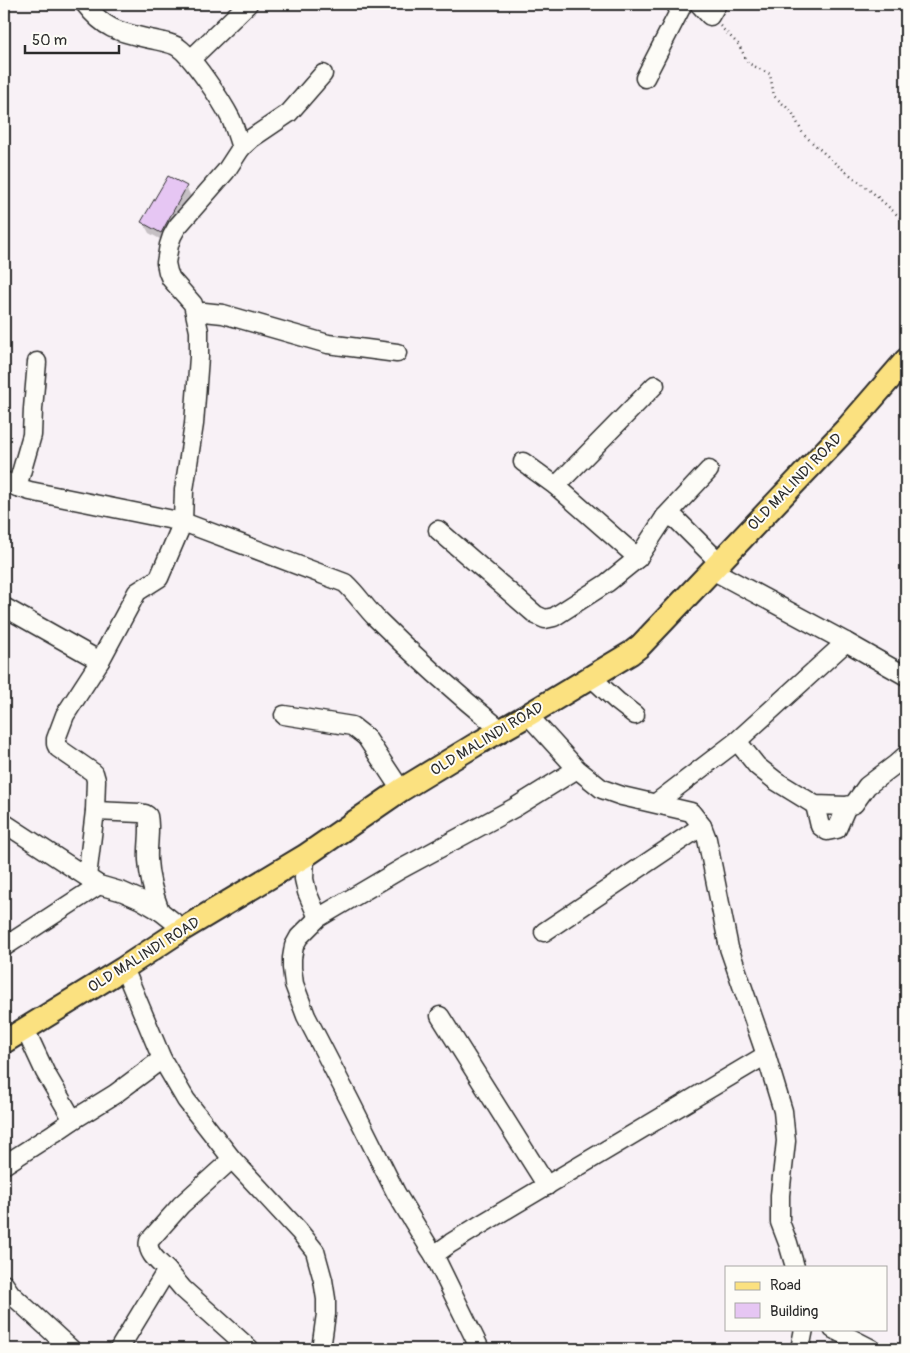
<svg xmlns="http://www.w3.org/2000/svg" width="910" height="1353" font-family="Pangolin,sans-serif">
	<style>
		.shadow { fill: #0003 }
		.building { fill: #e6c6f3; stroke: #2b2b2b }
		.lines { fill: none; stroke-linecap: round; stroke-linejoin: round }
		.minor-casing { stroke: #2b2b2b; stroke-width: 21 }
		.major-casing { stroke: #2b2b2b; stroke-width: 26 }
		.path { stroke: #2b2b2b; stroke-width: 2.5; stroke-dasharray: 1 4; stroke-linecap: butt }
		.minor { stroke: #fdfcf7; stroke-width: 18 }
		.major { stroke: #fbe180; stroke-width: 22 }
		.labels { text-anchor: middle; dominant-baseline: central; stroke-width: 4; stroke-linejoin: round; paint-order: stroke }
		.street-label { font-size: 15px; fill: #2b2b2b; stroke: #fdfcf7 }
	</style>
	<rect width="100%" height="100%" fill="#f8f1f6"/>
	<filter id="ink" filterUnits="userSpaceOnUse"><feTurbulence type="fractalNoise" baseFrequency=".02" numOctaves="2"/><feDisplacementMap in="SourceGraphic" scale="10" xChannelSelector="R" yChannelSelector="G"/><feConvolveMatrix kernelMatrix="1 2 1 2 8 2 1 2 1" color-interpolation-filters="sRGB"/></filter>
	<g filter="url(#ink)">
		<polygon class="shadow" points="186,187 192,198 167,243 149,233 143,222"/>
		<polygon class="building" points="168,176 187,186 161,233 141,222"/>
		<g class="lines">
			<g class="minor-casing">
				<g id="minor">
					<path d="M85,4C105,30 119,32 150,39C159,41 168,42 176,46C191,54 223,103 231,119C235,128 238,138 241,148L226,171L177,227L172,236L169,245L166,263L168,272L171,279L193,304L199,331V357L194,424L184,490L183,522L159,578L137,592L100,661L65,715L56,739V744L58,748L94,773L96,780L95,811L87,877"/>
					<polyline points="699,4 710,16 717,4"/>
					<polyline points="191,59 248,4"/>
					<polyline points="645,78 683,4"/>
					<polyline points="241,148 252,138 289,113 323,74"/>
					<polyline points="196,314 204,312 223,314 328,344 397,353"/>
					<polyline points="523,462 556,486 638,558"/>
					<path d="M4,481L17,487L30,491L183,522L345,583C357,594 365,607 376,618C415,657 458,695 501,730"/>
					<polyline points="556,486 655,385"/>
					<polyline points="17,487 32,435 33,409 37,362"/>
					<polyline points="665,517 709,470"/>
					<polyline points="438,530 536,615 545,619 554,617 607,583 638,558 665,517 671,517 677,520 719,562"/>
					<polyline points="712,570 846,642 906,676"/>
					<polyline points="4,607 100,661"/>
					<polyline points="591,677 617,701 635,715"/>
					<polyline points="284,715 352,726 366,737 401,790"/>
					<polyline points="528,715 577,769 602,789 622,796 691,812 702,826 707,839 729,948 766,1055 783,1111 786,1141 780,1195 780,1222 788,1243 795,1267"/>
					<polyline points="737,741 757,766 776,781 815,805 847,806 854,804 867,786 896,764 906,755"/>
					<polyline points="577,769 514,808 401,869 318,918 299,937 294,946 292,958 292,968 294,984 306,1016 350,1101 396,1193 430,1249 434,1255 451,1243 480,1225 766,1055"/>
					<polyline points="656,803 737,741 846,642"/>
					<polyline points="815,805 820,826 827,831 837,829 847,806"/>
					<path d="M95,811L140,813L145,814L148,816C151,830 147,845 148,860C149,879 153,893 160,911"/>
					<polyline points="4,823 99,885 123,892 141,900 160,911 183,929"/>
					<polyline points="305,856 304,879 307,892 318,918"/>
					<polyline points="544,932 702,826"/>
					<polyline points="4,947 99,885"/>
					<polyline points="124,968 162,1059 186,1100 232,1159 299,1231 315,1251 323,1280 326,1299 326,1314 321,1349"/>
					<polyline points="440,1016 547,1186"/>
					<polyline points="25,1029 45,1072 73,1120"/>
					<polyline points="4,1165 54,1133 73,1120 115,1094 162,1059"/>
					<polyline points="434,1255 480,1349"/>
					<polyline points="167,1270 183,1289 250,1349"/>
					<polyline points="4,1284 11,1294 71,1349"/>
					<polyline points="833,1329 872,1349"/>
					<path d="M119,1349L167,1270C159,1262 146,1253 149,1241L181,1205L232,1159"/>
					<polyline points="800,1349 804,1329"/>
				</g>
			</g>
			<g class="major-casing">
				<polyline id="major" points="4,1042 124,968 183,929 305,856 401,790 475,745 528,715 631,653 640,646 847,428 906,360"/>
			</g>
			<polyline class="path" points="720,26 739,45 748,63 770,74 774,96 792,112 803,134 836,164 871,191 906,223"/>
			<use href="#minor" class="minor"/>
			<use href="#major" class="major"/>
		</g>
	</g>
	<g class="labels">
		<g class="street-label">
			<text transform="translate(795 482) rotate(-46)">OLD MALINDI ROAD</text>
			<text transform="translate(487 739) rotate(-31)">OLD MALINDI ROAD</text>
			<text transform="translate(144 955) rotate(-32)">OLD MALINDI ROAD</text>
		</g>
	</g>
	<rect width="910" height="1353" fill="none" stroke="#fdfcf7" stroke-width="20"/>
	<rect x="10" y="10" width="890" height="1333" fill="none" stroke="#2b2b2b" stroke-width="2" filter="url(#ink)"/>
	<rect x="725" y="1266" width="162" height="65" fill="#fdfcf7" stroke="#a9a8a5"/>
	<rect x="735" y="1282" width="25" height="8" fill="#fbe180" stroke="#a9a8a5"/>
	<text x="770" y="1290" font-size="15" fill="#2b2b2b">Road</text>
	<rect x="735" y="1303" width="25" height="15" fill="#e6c6f3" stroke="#a9a8a5"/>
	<text x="770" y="1316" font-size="15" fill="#2b2b2b">Building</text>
	<path d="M25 45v8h94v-8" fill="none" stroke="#2b2b2b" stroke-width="2.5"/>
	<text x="32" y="45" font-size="15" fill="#2b2b2b" stroke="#fdfcf7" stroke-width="4" paint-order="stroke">50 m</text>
</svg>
